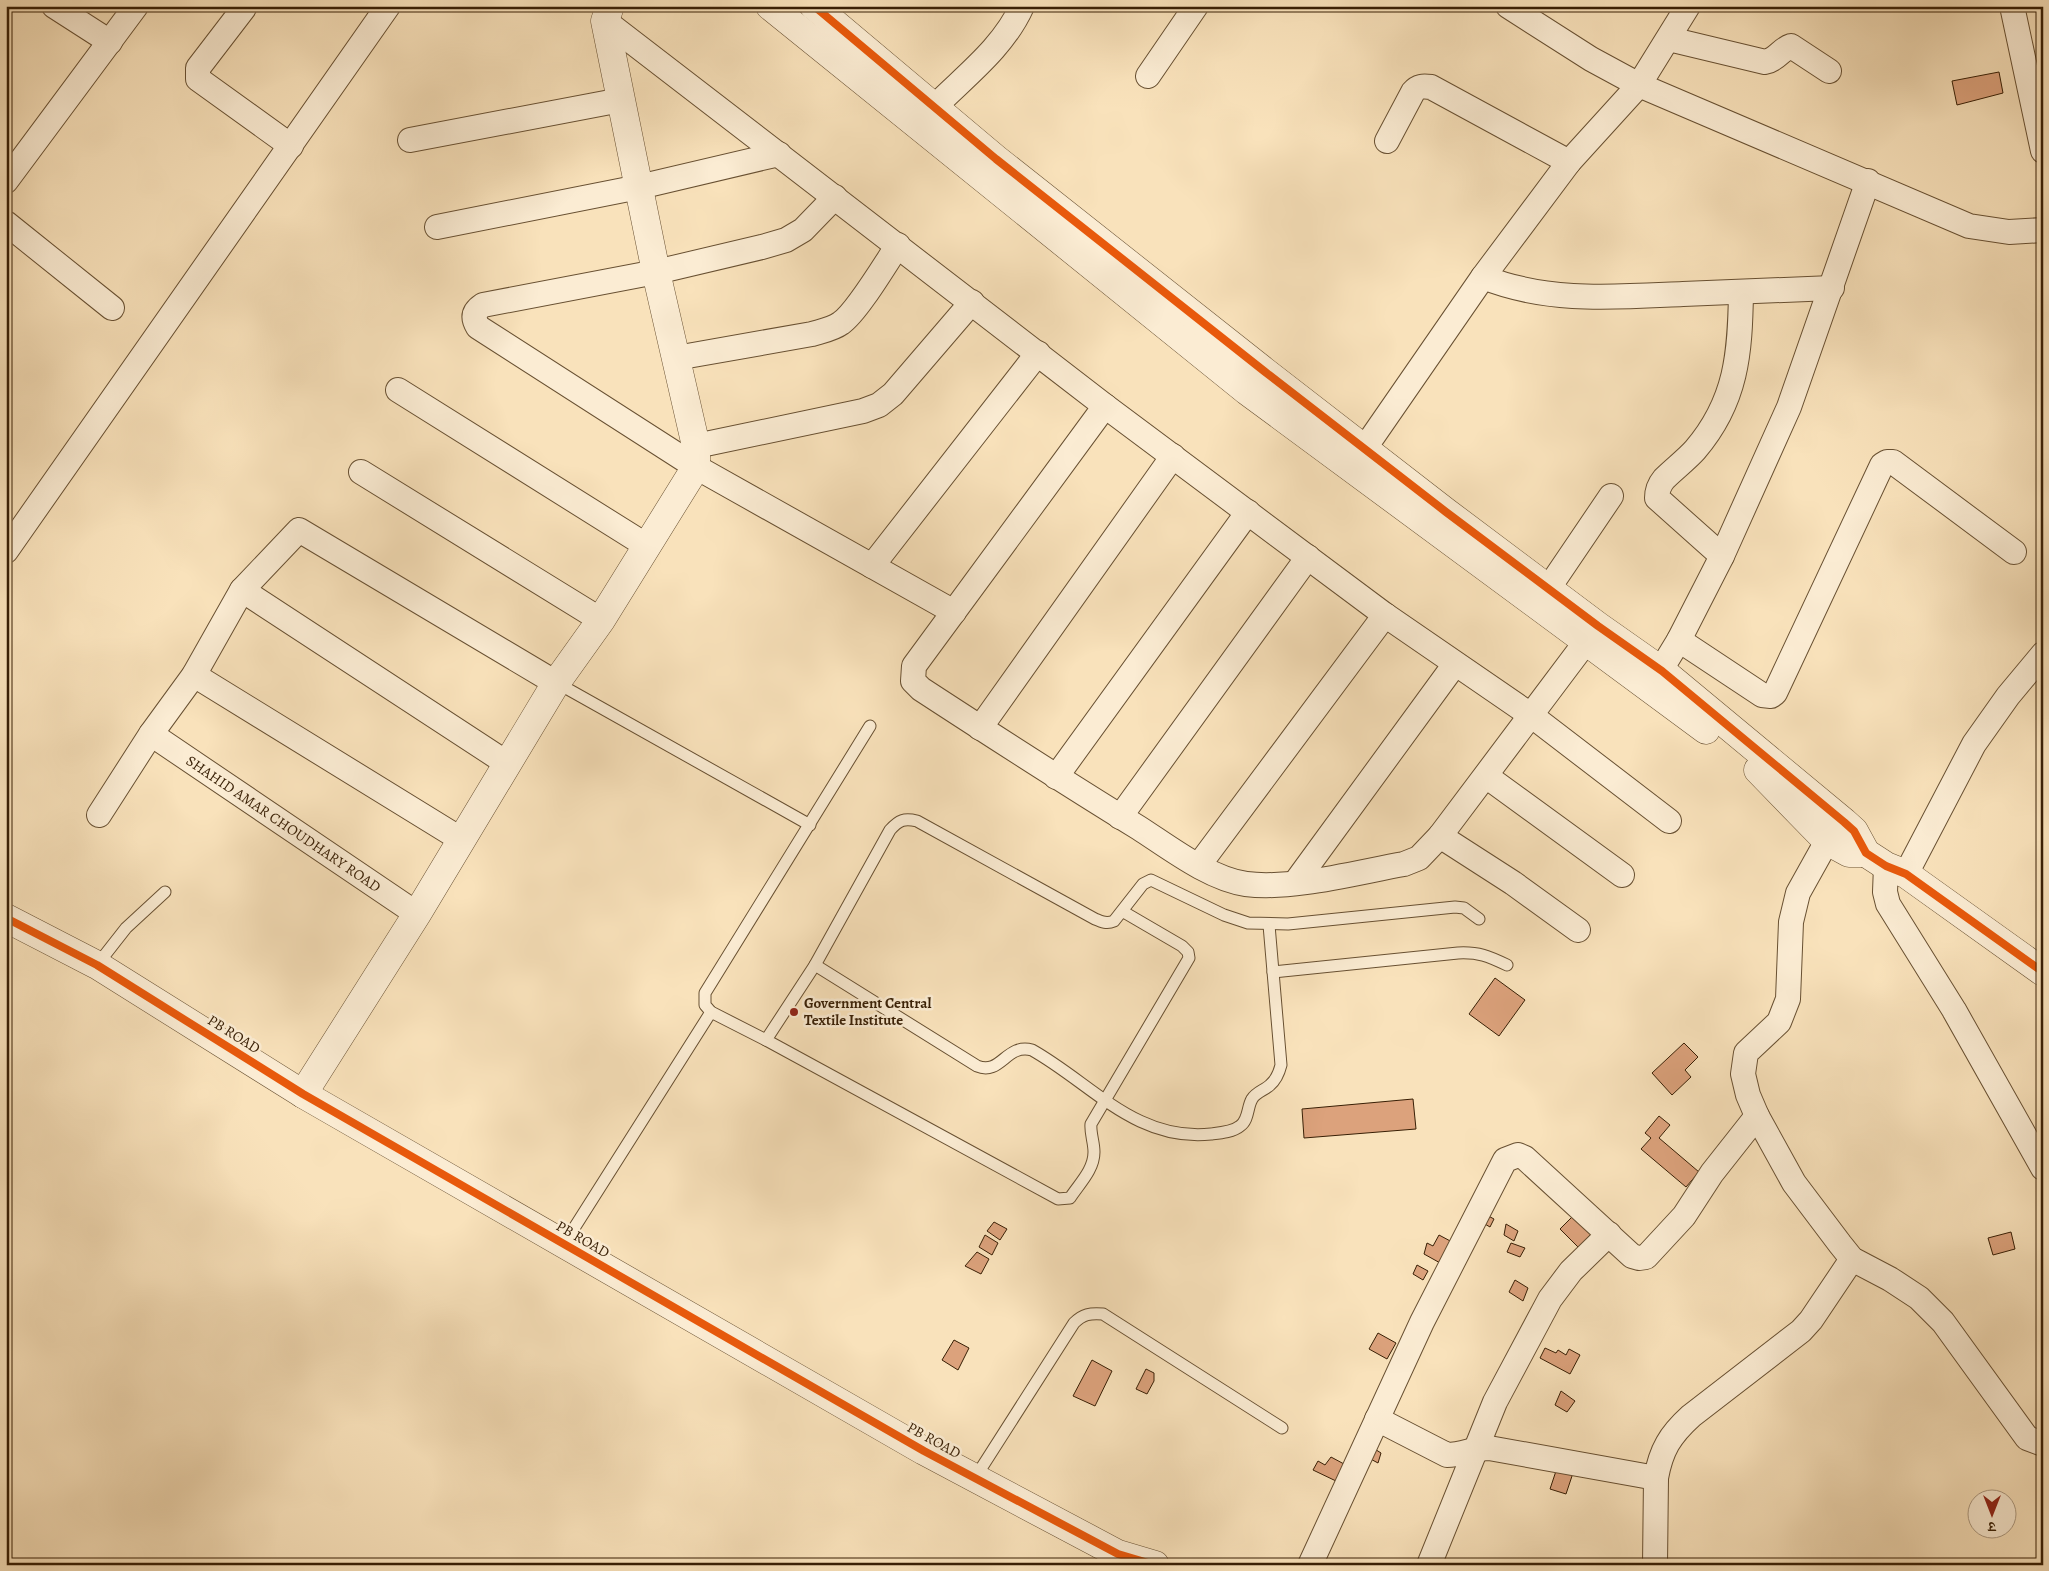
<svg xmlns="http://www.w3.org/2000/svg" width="2049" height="1571" font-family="Alegreya,'Noto Serif Devanagari',serif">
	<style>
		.building { fill: #dca27c; stroke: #381f05 }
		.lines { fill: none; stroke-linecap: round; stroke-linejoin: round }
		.service-casing { stroke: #685032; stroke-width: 13 }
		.minor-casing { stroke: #685032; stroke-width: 26 }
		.tertiary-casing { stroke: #685032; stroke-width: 29 }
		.service { stroke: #fbecd3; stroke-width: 11 }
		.minor { stroke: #fbecd3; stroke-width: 24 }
		.tertiary { stroke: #fbecd3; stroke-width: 28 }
		.cycleway-casing { stroke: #fbecd3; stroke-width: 11 }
		.cycleway { stroke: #e8590c; stroke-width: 8 }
		.poi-dot { fill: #8f2418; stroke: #fbecd3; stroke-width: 2 }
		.labels { text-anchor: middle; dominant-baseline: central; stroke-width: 5; stroke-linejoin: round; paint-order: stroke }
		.street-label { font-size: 15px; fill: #381f05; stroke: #fbecd3 }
		.poi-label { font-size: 15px; font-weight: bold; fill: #381f05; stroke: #fbecd3; text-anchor: start }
	</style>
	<rect width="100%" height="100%" fill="#f9e2bb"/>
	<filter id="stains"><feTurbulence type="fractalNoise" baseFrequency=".004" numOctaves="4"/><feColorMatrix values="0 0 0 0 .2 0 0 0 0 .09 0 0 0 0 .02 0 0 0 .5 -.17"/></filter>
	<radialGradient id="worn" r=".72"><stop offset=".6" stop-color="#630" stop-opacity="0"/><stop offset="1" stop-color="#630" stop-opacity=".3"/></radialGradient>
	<g class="building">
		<polygon points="1999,72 2003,93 1957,105 1952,81"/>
		<polygon points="1495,978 1525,1000 1499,1036 1469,1014"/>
		<polygon points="1684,1043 1698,1057 1685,1070 1691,1077 1672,1095 1652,1073"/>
		<polygon points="1413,1099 1416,1129 1304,1138 1302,1109"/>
		<polygon points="1659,1116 1670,1125 1659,1138 1699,1172 1686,1187 1641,1149 1651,1138 1645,1133"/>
		<polygon points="1481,1212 1494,1219 1490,1227 1478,1220"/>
		<polygon points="1573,1216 1591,1234 1578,1247 1560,1229"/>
		<polygon points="994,1222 1007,1229 1000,1240 987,1231"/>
		<polygon points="1506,1224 1518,1231 1514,1241 1504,1235"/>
		<polygon points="2011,1232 2015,1249 1993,1255 1988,1238"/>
		<polygon points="985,1235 998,1243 992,1255 979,1247"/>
		<polygon points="1439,1235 1454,1243 1442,1264 1424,1254 1427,1243 1433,1246"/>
		<polygon points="1511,1243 1525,1248 1520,1257 1507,1252"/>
		<polygon points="977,1252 989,1259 981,1274 965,1266"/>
		<polygon points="1417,1265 1428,1271 1423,1280 1413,1274"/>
		<polygon points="1515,1280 1528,1288 1523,1301 1509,1292"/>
		<polygon points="1378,1333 1396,1343 1387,1359 1369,1349"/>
		<polygon points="954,1340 969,1348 958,1370 942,1360"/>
		<polygon points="1545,1348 1556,1353 1558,1350 1566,1355 1569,1349 1580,1355 1570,1374 1540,1358"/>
		<polygon points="1092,1360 1112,1371 1095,1406 1073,1396"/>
		<polygon points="1146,1369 1154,1373 1154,1381 1147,1394 1136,1389"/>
		<polygon points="1561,1391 1575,1401 1567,1412 1555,1405"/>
		<polygon points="1370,1446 1381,1453 1378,1463 1365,1456"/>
		<polygon points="1331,1457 1344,1464 1336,1481 1313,1470 1318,1461 1325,1465"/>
		<polygon points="1558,1465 1574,1470 1566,1494 1550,1489"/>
	</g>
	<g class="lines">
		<g class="service-casing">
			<g id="service">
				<polyline points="557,683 810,825"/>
				<path d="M1122,911L1182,946L1188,952L1189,958L1091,1124C1090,1133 1094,1142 1094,1152C1094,1170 1079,1184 1070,1198L1058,1199L766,1040L815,965L890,830C899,820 904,818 917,821L1095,919C1102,922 1107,924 1114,921L1143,884L1151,880L1224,915L1248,923L1288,924L1455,907L1464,908L1479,919"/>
				<polyline points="97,965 126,928 165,892"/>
				<path d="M815,965L977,1066C1001,1076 1006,1043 1032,1050C1091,1083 1136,1142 1211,1134C1220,1133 1233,1132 1240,1126C1249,1120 1247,1107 1252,1099C1256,1092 1265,1090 1270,1085C1276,1080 1279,1073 1281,1065L1269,925"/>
				<path d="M1273,972L1458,953C1479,952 1488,956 1507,965"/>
				<polyline points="766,1040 711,1012 705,1005 705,993 870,726"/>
				<polyline points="564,1244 711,1012"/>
				<path d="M975,1478L1074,1323C1083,1314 1090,1313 1103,1314L1282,1428"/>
			</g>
		</g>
		<g class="minor-casing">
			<g id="minor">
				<polyline points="54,6 110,42"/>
				<polyline points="1508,6 1591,59 1639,85 1969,226 2009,232 2043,230"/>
				<polyline points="2012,6 2043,151"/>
				<polyline points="244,8 198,68 198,79 291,146"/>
				<polyline points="605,21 1105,406 1385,615 1532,716 1669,821"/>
				<path d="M1669,39L1765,62C1777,60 1781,49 1791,46L1829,71"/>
				<polyline points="1148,76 1196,6"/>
				<path d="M922,120C955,83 1001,53 1022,6"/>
				<polyline points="410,140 621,100"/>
				<path d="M1387,141L1413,92C1418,86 1423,86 1431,87L1569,162"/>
				<polyline points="6,181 136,6"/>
				<path d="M835,197L803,230L786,240L762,247L656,272L483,305C474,311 472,317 478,327L696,467L954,612"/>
				<polyline points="6,223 112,308"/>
				<polyline points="437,227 639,187 779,154"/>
				<path d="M1483,277C1547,303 1615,297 1683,294C1732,292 1782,290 1832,288"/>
				<path d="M676,358L812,334C822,331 833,329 841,323C857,312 886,263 898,245"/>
				<polyline points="398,390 647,546"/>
				<path d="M1105,406L914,666L913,681L921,689C993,736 1066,783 1139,828C1170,848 1210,879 1246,884C1292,890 1358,872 1404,864L1419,858L1440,836L1597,627"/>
				<polyline points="696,446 863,411 879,405 893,394 972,302"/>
				<polyline points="1353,465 1483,277 1569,162 1639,85 1688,6"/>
				<polyline points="361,472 601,620"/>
				<polyline points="6,551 388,6"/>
				<path d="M1722,556L1657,498C1657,490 1659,485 1664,479C1674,469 1686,460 1695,450C1737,401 1740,353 1741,292"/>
				<polyline points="872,566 1038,353"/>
				<polyline points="1548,589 1611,496"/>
				<polyline points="242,590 508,764"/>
				<polyline points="1679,640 1762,695 1771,696 1775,693 1882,465 1887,462 1893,462 2014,552"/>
				<polyline points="194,675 462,840"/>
				<polyline points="1651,686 1679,640 1722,556 1789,407 1868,181"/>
				<polyline points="980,728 1173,456"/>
				<path id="s1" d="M151,734L417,914"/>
				<polyline points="1486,776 1622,875"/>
				<polyline points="1056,777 1248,512"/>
				<polyline points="99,815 151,734 194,675 242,590 299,530 556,683"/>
				<polyline points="1120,817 1308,557"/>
				<polyline points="1839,828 1827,841 1798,893 1791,922 1788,999 1779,1022 1746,1053 1743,1074 1748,1095 1757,1116 1794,1183 1840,1244 1852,1259 1890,1279 1919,1298 1943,1322 2027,1438 2043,1444"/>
				<polyline points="1440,836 1513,883 1578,930"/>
				<polyline points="1199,865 1385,615"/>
				<polyline points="1886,866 1885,892 1888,904 1954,1010 2043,1168"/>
				<polyline points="1906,874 1974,744 2008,696 2043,654"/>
				<polyline points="1295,883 1455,664"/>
				<path d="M1377,1419L1447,1455C1462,1455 1475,1448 1489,1448L1656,1478"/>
				<polyline points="1310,1565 1422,1322 1505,1160 1518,1155 1525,1158 1632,1256 1639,1258 1646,1257 1684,1216 1712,1173 1757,1116"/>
				<polyline points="1429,1565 1495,1402 1550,1299 1571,1271 1609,1234"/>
				<path d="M1655,1565L1656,1478C1661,1450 1670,1435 1691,1416L1801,1331L1811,1320L1852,1259"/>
			</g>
		</g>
		<g class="tertiary-casing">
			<g id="tertiary">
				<polyline points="770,6 1247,391 1706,730"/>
				<polyline points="814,6 996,159 1264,371 1446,512 1598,626 1662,671 1844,822 1854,831 1866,853 1886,866 1906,874 2043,972"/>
				<polyline points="1758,770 1827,841 1849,853 1866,853"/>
				<polyline points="6,918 97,965 303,1094 924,1451 1118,1554 1155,1565"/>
				<polyline points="303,1094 417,914 556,683 601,620 696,467 696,446 656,272 605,21 610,6"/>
			</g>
		</g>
		<use href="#service" class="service"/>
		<use href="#minor" class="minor"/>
		<use href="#tertiary" class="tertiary"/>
		<g class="cycleway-casing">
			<g id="cycleway">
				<polyline points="814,6 996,159 1264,371 1446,512 1598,626 1662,671 1844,822 1854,831 1866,853 1886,866 1906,874 2043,972"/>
				<polyline points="6,918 97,965 303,1094 924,1451 1118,1554 1155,1565"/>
			</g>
		</g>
		<use href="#cycleway" class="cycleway"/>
	</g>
	<circle class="poi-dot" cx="794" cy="1012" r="5"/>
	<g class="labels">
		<g class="street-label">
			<text stroke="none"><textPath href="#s1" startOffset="160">SHAHID AMAR CHOUDHARY ROAD</textPath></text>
			<text transform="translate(234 1034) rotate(32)">PB ROAD</text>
			<text transform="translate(583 1239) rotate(30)">PB ROAD</text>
			<text transform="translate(934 1440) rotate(29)">PB ROAD</text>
		</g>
		<g class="poi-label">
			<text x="804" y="1003">Government Central<tspan x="804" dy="17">Textile Institute</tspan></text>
		</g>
	</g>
	<rect width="2049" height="1571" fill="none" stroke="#f9e2bb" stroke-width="25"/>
	<rect x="8" y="8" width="2034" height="1556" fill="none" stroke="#381f05" stroke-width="2.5"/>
	<rect x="12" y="12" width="2024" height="1546" fill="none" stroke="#381f05"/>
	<g transform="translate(1992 1514) rotate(180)"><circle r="24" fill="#fbecd3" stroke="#ad9a81"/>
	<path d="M0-4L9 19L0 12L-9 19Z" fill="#8f2418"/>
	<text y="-8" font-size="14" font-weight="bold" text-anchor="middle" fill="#381f05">उ</text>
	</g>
	<rect width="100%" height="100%" filter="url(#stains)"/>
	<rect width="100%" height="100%" fill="url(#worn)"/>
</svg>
